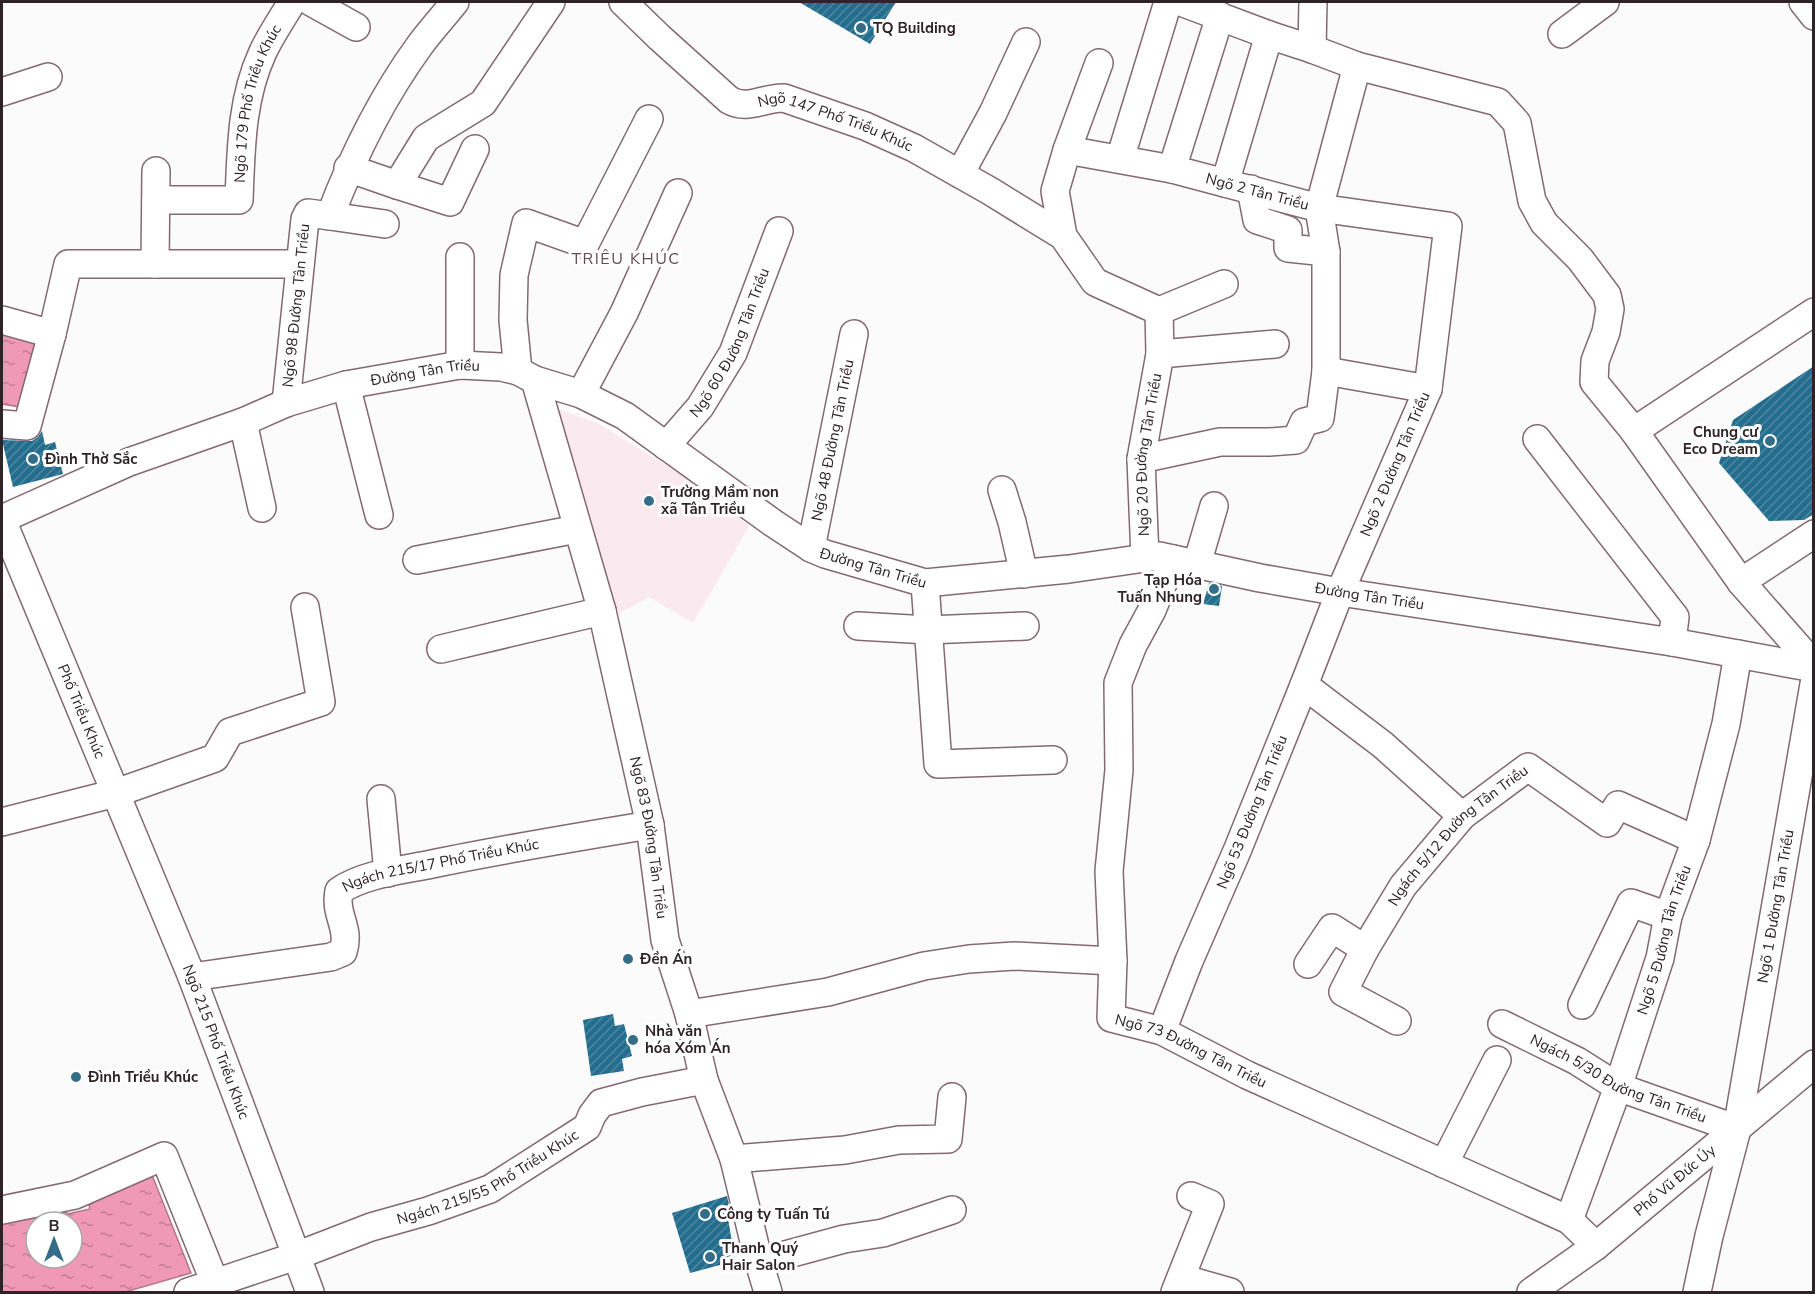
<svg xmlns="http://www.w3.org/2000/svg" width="1815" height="1294" font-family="'Nunito Sans',sans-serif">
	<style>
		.built { fill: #faeaef }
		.water { fill: url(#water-ripples); stroke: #b6768c; stroke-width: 1.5; fill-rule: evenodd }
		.building { fill: url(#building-hatch) }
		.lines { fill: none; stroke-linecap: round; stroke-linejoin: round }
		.minor-casing { stroke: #846971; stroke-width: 30 }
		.minor { stroke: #fff; stroke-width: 27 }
		.poi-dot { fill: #346d87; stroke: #fff; stroke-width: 2 }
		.labels { text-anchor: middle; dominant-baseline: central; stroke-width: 6; stroke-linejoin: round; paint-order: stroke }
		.poi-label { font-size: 15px; font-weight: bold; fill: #2e2327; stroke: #fff; text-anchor: start }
		.street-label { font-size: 15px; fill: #2e2327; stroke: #fff }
		.neighbourhood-label { font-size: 16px; letter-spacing: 1.5px; fill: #654b54; stroke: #fff }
	</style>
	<defs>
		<pattern id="water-ripples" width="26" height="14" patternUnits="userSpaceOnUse" patternTransform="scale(1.5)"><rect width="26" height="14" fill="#f099b7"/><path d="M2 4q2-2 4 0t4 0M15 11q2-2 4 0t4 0" fill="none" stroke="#c37c95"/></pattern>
		<pattern id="building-hatch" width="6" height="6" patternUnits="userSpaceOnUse" patternTransform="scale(1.5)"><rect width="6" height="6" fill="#236e8f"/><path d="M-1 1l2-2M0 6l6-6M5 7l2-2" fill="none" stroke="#52869d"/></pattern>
	</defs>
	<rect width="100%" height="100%" fill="#fbfbfb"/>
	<polygon class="built" points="556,408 599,424 682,475 749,526 693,623 649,597 615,616"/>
	<g class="water">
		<polygon points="2,327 41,334 31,409 2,404"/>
		<path d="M152,1175L191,1273L125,1292H2V1218L65,1205L67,1214L90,1209L88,1201ZM36,1222H72V1258H36Z"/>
	</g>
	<g class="building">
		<polygon points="799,2 896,2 870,44"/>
		<polygon points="1814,366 1814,514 1804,520 1769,521 1719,463 1733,420"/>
		<polygon points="42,431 45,445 55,442 63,474 13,487 2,440 32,441 38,437"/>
		<polygon points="1209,583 1222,586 1219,606 1203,604"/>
		<polygon points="613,1014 615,1026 624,1024 632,1056 622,1059 624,1071 591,1076 583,1020"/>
		<polygon points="727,1196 732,1217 728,1218 735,1261 690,1273 672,1213"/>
	</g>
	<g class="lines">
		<g class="minor-casing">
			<g id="minor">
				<polyline points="311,2 356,27"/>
				<path id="s1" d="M623,2L659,37L729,100C748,111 765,97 784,98L865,126L914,148L990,191L1063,236L1095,282L1159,311L1224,284"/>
				<polyline points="1181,2 1269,35 1312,49 1357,66 1498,102 1517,123 1532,201 1544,223 1580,259 1607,295 1610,309 1606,332 1595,361 1594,382 1634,431 1741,582"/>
				<polyline points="1803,2 1814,16"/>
				<polyline points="1562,34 1605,2"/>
				<polyline points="1312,49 1313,2"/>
				<polyline points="2,92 48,77"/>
				<path id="s2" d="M1067,150L1172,169L1319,208L1448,226L1428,389L1340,592L1304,685L1237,851L1189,961L1162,1031"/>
				<polyline points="1120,159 1168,2"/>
				<polyline points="348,168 397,185 426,138 483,103 551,2"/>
				<polyline points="1172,169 1220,16"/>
				<polyline points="960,174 993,113 1026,42"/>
				<polyline points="1225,183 1269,35"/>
				<polyline points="397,185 450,202 475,149"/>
				<polyline points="1251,189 1257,220 1288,230 1288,248 1326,252 1326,371 1428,389"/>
				<path id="s3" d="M156,200H239C241,151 241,100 262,54C270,36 282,19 292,2"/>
				<polyline points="330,216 385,224"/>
				<polyline points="1063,236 1055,191 1067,150 1099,63"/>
				<polyline points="1326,252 1319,208 1357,66"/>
				<polyline points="460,257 460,365"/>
				<polyline points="155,264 156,171"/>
				<polyline points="2,320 52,334"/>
				<polyline points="1160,354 1275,344"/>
				<polyline points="518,371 513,320 514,275 526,223 585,244 649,119"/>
				<path id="s4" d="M535,380L602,611L650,825L665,940L689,1014L704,1080L734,1159L759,1262L768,1292"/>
				<polyline points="346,385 379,515"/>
				<polyline points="581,394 624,313 678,193"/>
				<path id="s5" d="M286,403L305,219L308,213L330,216C353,156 382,97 420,45C431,30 444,16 455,2"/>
				<polyline points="243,422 262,508"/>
				<polyline points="2,424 27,426 52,334 68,264 300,264"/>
				<polyline points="1634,431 1814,312"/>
				<polyline points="1537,439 1675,617 1672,642"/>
				<path id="s6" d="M666,446L700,407L733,353L779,231"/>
				<polyline points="1141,459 1220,442 1269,442 1296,440 1304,422 1320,418 1326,371"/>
				<polyline points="1002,490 1012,522 1024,574"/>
				<path id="s7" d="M2,519L129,462L243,422L286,403L346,385L460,365L501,367L518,371L535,380L581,394L625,416L773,523L811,548L825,554L925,583L1069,569L1159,556L1260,578L1340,592L1672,642L1814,668"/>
				<path id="s8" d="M2,520L192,977L310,1292"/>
				<polyline points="1814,534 1741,582 1814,665"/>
				<path id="s9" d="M811,548L854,334"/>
				<path id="s10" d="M1145,558L1141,459L1160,354L1159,311"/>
				<path id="s11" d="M1173,559L1152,610L1133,645L1118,683L1119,770L1109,871L1113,961L1111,1018L1162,1031L1247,1075L1569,1220L1596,1246"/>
				<polyline points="417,560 577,529"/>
				<polyline points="1197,564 1214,506"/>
				<polyline points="925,583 938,764 1053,760"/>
				<polyline points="858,626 928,630 1025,626"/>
				<polyline points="441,649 602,611"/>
				<polyline points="1304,685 1383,745 1462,816"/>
				<polyline points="381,799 388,873"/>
				<polyline points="2,822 116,793 215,758 230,732 321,702 305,607"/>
				<polyline points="1365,949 1343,992 1397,1021"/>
				<path id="s12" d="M1308,964L1332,928L1365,949L1403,886L1462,816L1528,767L1607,823L1618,805L1696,840"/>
				<path id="s13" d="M192,977L331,957L343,952C351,927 334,916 339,891C363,874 403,870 432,864C504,849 577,837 650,825"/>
				<polyline points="1582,1005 1631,903 1668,916"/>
				<polyline points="689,1014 828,992 924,966 969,959 1014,956 1113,961"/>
				<path id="s14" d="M1502,1024L1577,1061L1618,1087L1737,1129"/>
				<polyline points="734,1159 845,1150 899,1140 948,1139 952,1097"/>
				<polyline points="1444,1164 1497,1060"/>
				<polyline points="2,1210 75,1195 164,1156 215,1283"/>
				<path id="s15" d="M1569,1220L1618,1087L1660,958L1668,916L1696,840L1726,724L1738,654"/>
				<polyline points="759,1262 844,1239 883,1233 952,1210"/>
				<polyline points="1181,1278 1230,1292"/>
				<path id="s16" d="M188,1292L296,1256L371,1227L428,1211L490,1189L587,1127L592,1115L601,1103L642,1092L704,1080"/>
				<polyline points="1175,1292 1210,1204 1191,1196"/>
				<path id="s17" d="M1531,1292L1596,1246L1814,1064"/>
				<path id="s18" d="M1697,1292L1709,1236L1737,1129L1814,684"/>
			</g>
		</g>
		<use href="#minor" class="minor"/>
	</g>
	<g class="poi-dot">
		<circle cx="861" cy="28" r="6"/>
		<circle cx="1770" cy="441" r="6"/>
		<circle cx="33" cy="459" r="6"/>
		<circle cx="649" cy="501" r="6"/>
		<circle cx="1214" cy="589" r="6"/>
		<circle cx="628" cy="959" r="6"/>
		<circle cx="633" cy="1040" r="6"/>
		<circle cx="76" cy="1077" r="6"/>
		<circle cx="705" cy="1214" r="6"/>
		<circle cx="710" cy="1257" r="6"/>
	</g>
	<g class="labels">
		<g class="poi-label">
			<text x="873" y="28">TQ Building</text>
			<text x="1758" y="432" text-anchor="end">Chung cư<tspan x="1758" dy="17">Eco Dream</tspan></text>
			<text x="45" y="459">Đình Thờ Sắc</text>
			<text x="661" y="492">Trường Mầm non<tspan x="661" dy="17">xã Tân Triều</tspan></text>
			<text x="1202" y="580" text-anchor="end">Tạp Hóa<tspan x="1202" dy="17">Tuấn Nhung</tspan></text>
			<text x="640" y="959">Đền Án</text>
			<text x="645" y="1031">Nhà văn<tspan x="645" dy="17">hóa Xóm Án</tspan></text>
			<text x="88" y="1077">Đình Triều Khúc</text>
			<text x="717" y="1214">Công ty Tuấn Tú</text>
			<text x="722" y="1248">Thanh Quý<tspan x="722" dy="17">Hair Salon</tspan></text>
		</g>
		<g class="street-label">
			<text stroke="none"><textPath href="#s3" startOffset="182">Ngõ 179 Phố Triều Khúc</textPath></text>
			<text stroke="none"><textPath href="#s1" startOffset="256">Ngõ 147 Phố Triều Khúc</textPath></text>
			<text stroke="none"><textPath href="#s2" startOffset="195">Ngõ 2 Tân Triều</textPath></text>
			<text stroke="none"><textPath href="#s5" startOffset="98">Ngõ 98 Đường Tân Triều</textPath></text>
			<text stroke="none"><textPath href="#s6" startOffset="123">Ngõ 60 Đường Tân Triều</textPath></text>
			<text stroke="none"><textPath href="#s7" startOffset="450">Đường Tân Triều</textPath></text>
			<text stroke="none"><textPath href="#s9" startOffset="110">Ngõ 48 Đường Tân Triều</textPath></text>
			<text stroke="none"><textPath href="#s10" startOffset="104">Ngõ 20 Đường Tân Triều</textPath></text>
			<text transform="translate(1395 464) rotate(-67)">Ngõ 2 Đường Tân Triều</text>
			<text stroke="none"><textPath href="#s7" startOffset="954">Đường Tân Triều</textPath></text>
			<text stroke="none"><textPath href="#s7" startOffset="1458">Đường Tân Triều</textPath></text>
			<text stroke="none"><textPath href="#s8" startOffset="207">Phố Triều Khúc</textPath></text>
			<text transform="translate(1252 812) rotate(-68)">Ngõ 53 Đường Tân Triều</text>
			<text stroke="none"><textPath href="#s4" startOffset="472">Ngõ 83 Đường Tân Triều</textPath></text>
			<text stroke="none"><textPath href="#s12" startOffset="231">Ngách 5/12 Đường Tân Triều</textPath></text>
			<text stroke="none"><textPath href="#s13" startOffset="321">Ngách 215/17 Phố Triều Khúc</textPath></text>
			<text stroke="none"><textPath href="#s18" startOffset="394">Ngõ 1 Đường Tân Triều</textPath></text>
			<text stroke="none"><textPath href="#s15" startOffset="296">Ngõ 5 Đường Tân Triều</textPath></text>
			<text stroke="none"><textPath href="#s8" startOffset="564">Ngõ 215 Phố Triều Khúc</textPath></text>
			<text stroke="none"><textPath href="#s11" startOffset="558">Ngõ 73 Đường Tân Triều</textPath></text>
			<text stroke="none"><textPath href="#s14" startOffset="129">Ngách 5/30 Đường Tân Triều</textPath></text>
			<text stroke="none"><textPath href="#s16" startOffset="322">Ngách 215/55 Phố Triều Khúc</textPath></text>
			<text stroke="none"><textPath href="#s17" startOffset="182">Phố Vũ Đức Úy</textPath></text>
		</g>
		<g class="neighbourhood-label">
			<text x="626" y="259">TRIÊU KHÚC</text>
		</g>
	</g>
	<rect width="1815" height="1294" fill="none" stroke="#2e2327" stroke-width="6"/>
	<g transform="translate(54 1240)"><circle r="28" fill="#ffffff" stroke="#aba7a9" stroke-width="1.5"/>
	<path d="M0-4.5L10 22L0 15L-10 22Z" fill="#346d87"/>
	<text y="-9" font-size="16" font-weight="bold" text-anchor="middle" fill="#2e2327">B</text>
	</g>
</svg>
